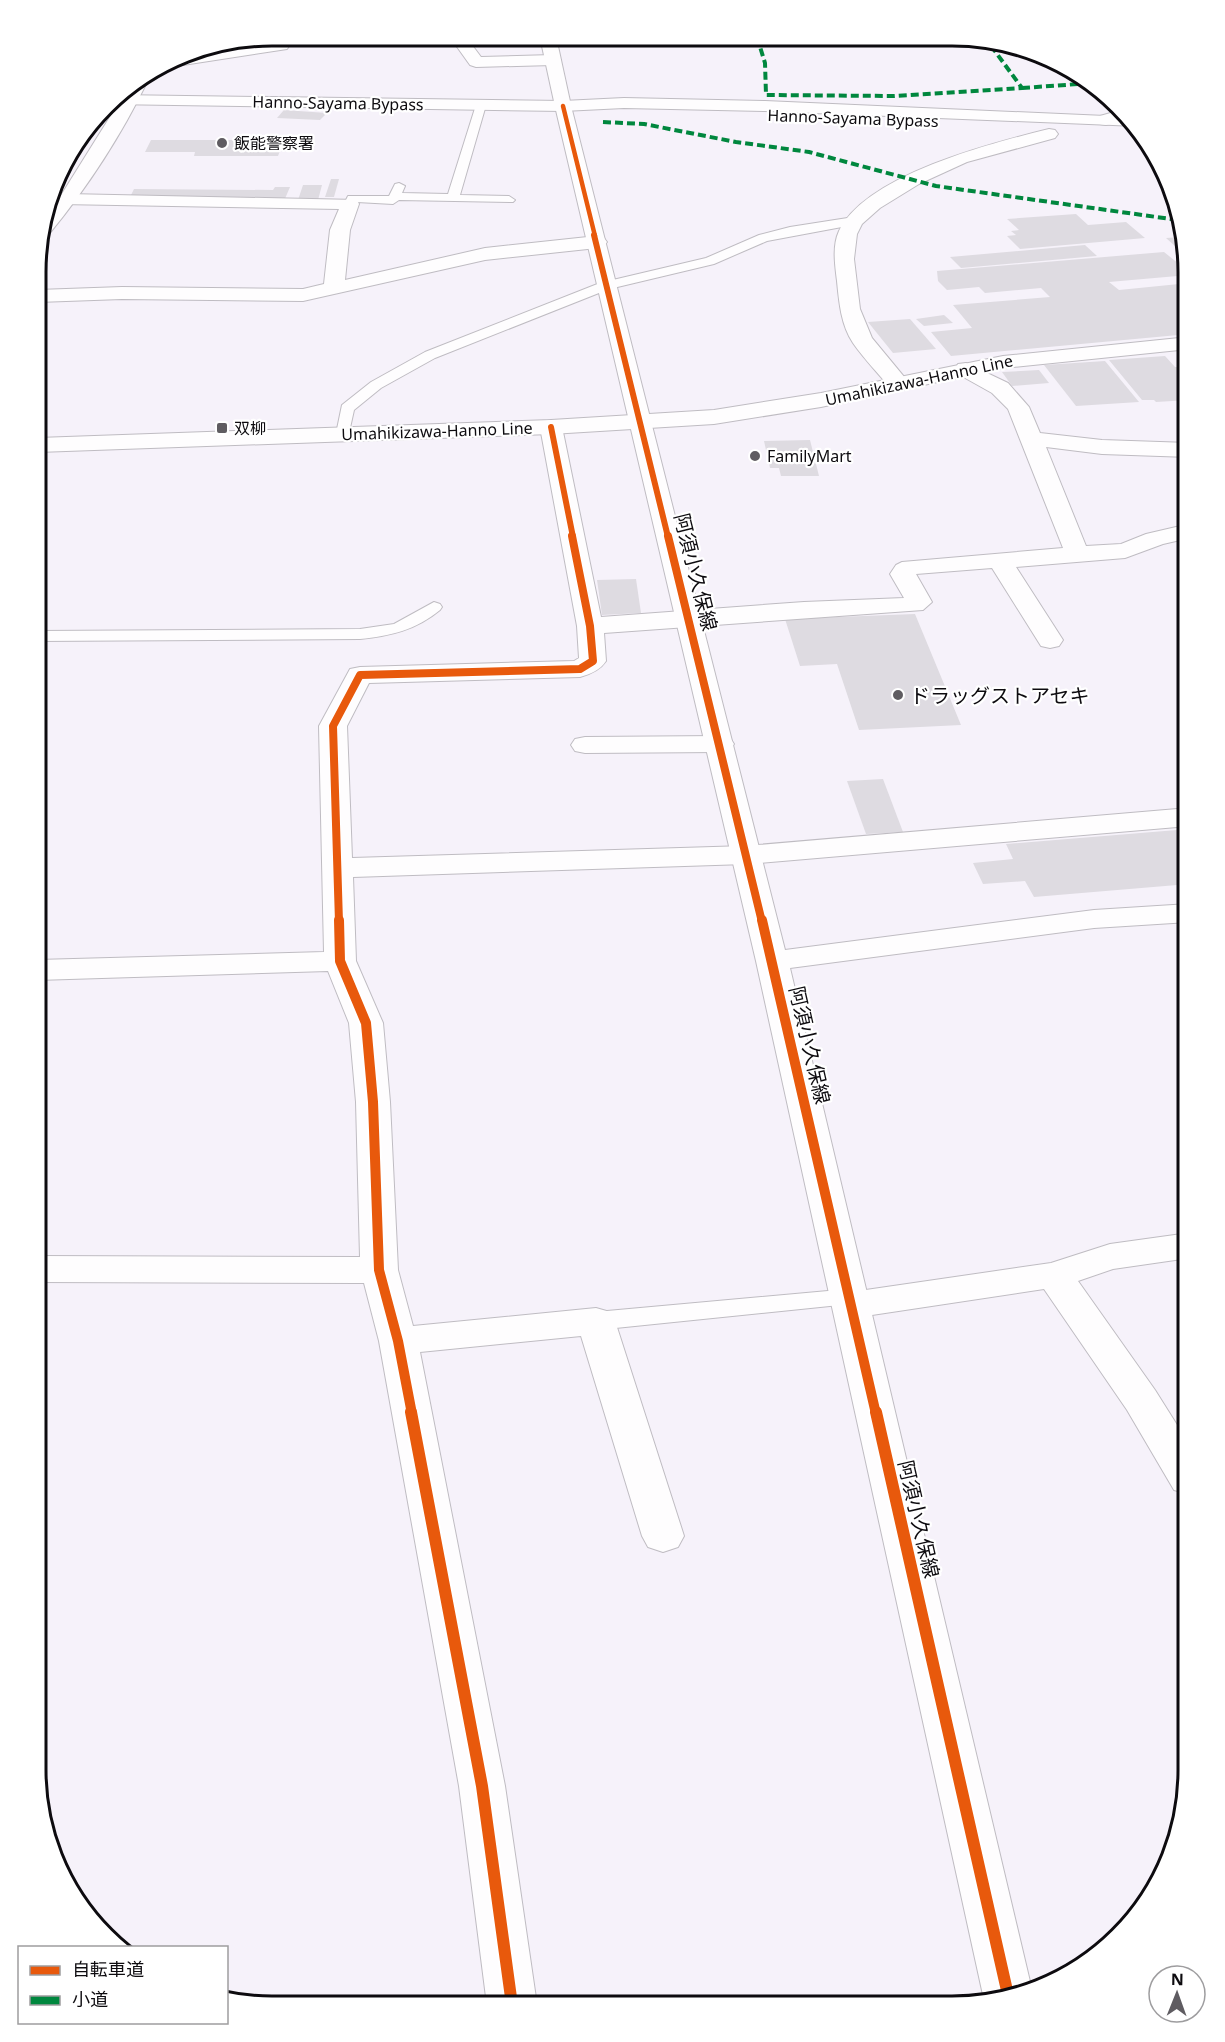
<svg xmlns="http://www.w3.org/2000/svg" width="1225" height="2042" font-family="'Noto Sans','Noto Sans JP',sans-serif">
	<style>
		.building { fill: #dedbe1 }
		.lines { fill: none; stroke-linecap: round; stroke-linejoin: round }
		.service-casing { stroke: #bfbcc2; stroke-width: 2 }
		.minor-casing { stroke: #bfbcc2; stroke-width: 2 }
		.tertiary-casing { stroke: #bfbcc2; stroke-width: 2 }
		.secondary-casing { stroke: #bfbcc2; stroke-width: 2 }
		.primary-casing { stroke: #bfbcc2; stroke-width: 2 }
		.trunk-casing { stroke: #bfbcc2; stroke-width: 2 }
		.service { fill: #fefdfe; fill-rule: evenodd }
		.minor { fill: #fefdfe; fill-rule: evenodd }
		.tertiary { fill: #fefdfe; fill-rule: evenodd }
		.secondary { fill: #fefdfe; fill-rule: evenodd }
		.primary { fill: #fefdfe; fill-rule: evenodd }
		.trunk { fill: #fefdfe; fill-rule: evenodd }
		.quiet { stroke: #00873e; stroke-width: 4; stroke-dasharray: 8 4; stroke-linecap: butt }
		.cycleway-far4-casing { stroke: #fff; stroke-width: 7 }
		.cycleway-far3-casing { stroke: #fff; stroke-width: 8 }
		.cycleway-far2-casing { stroke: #fff; stroke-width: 10 }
		.cycleway-far1-casing { stroke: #fff; stroke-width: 14 }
		.cycleway-casing { stroke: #fff; stroke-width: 16 }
		.cycleway-far4 { stroke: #e8590c; stroke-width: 4.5 }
		.cycleway-far3 { stroke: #e8590c; stroke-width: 6 }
		.cycleway-far2 { stroke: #e8590c; stroke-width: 8 }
		.cycleway-far1 { stroke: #e8590c; stroke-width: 10 }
		.cycleway { stroke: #e8590c; stroke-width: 12 }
		.poi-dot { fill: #5f5c61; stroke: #fff; stroke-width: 2 }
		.labels { text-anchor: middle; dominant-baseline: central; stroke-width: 4.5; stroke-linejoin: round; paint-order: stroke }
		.far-street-label { font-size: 16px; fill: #0d0b0f; stroke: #fff }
		.far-poi-label { font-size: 16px; fill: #0d0b0f; stroke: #fff; text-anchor: start }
		.street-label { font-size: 20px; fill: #0d0b0f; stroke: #fff }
		.poi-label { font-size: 20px; fill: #0d0b0f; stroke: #fff; text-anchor: start }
		.rim { fill: none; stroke: #0d0b0f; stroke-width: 3 }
	</style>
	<rect width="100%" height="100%" fill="#f6f2fa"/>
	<g class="building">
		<polygon points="284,110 327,113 320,120 277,118"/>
		<polygon points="151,140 284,140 278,156 194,156 195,152 145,152"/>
		<polygon points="331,179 339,179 334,197 325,197"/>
		<polygon points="303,185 322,185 318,200 298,200"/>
		<polygon points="275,187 290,187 284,201 129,199 134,189 273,190"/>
		<polygon points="1076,214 1088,225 1126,222 1145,238 1020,249 1007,236 1016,235 1011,231 1019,230 1007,219"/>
		<polygon points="1181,237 1185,251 1181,247 1176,247 1166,238"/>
		<polygon points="1085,245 1097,256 961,268 950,257"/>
		<polygon points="1164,252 1189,272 1189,275 1109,282 1119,290 1189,283 1189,334 951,356 931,332 972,328 953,305 1050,297 1041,288 985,293 979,287 947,290 938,281 937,271"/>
		<polygon points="944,315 953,323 924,326 916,319"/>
		<polygon points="910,319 936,349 893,353 868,322"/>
		<polygon points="1165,356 1175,367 1189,367 1189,400 1156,402 1154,400 1142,400 1109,360"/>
		<polygon points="1105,361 1139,402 1076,406 1044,365"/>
		<polygon points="1039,370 1049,383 1012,386 1002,372"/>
		<polygon points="810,440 819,476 781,476 779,468 770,468 764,441"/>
		<polygon points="636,579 641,613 602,615 597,580"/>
		<polygon points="915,614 961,725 859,730 837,664 800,666 785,619"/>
		<polygon points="883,779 903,832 866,834 847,781"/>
		<polygon points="1189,829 1189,884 1034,897 1025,881 983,884 973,863 1013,859 1006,844"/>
	</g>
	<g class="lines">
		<g class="service-casing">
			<g id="service">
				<polygon points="481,102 486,105 460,195 509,196 515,200 513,202 399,200 393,204 357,202 354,207 346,207 344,204 348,196 389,196 395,184 399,183 405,186 402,193 448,194 476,105"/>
				<polygon points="854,217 858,218 858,224 767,241 714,264 609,289 435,358 381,388 354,410 348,437 338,437 336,434 342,405 371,382 425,352 600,283 706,258 759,235 790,227"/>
				<path d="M434,602L440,604L442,607L440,610C416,630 390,636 360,639L37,641V631L360,629L394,624Z"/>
				<polygon points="850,1289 859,1291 862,1297 859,1303 596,1330 587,1327 584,1321 587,1315 596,1312"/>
			</g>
		</g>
		<g class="minor-casing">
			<g id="minor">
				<polygon points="450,37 466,37 481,57 553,55 561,60 553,65 476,67 470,65"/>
				<polygon points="281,41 289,46 287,49 170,67 164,65 179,56"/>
				<polygon points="1121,110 1129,118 1106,125 1100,124 1097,120 1100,116"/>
				<path d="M1049,129L1055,130L1058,134L1055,138L967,162L919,184L880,208L862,224L857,234L854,259L860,309L872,338L910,384L907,389L899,391L891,389C879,374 864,359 853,343C841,325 839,302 837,281C835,265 832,246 839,231C866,175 992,143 1049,129Z"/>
				<polygon points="67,194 357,200 359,204 350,230 345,280 485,248 597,236 604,238 607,242 604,246 597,248 485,260 303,301 122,299 38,302 38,290 122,287 303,289 324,284 330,230 339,209 60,204 58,200 60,196"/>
				<path d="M966,363L1008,383L1029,407L1040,433L1102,440L1189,443V457L1102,454L1046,447L1086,546L1121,544L1146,534L1189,524V538L1163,544L1125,558L1016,567L1063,640L1059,646L1050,648L1041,646L992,568L916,574L932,602L923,610L604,633L606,661C600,670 591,674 580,677L369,683L347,726L352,858L746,846L1189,808V826L746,864L353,877L356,961L383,1023L390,1102L398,1270L413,1326L596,1308L610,1312L615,1321L684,1536L678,1547L663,1552L648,1547L642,1536L581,1336L420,1352L505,1786L537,2005H487L459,1786L379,1341L364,1283L37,1282V1256L360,1257L356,1102L349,1023L328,971L37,980V960L324,952L319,726L350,669L360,667L574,661L579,658L577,626L540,427L543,422L551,420L559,422L562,427L601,617L804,602L904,598L890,574L896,565L902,562L1063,548L1008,409L992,393L958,374L955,369L958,364Z"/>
				<polygon points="720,736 730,738 734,744 730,750 720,752 585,753 575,751 571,745 575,739 585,737"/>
				<polygon points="1189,1233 1189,1258 1113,1269 1078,1281 1155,1390 1189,1444 1189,1494 1174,1490 1127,1410 1044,1289 852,1318 839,1314 833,1305 839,1296 852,1292 1051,1263 1110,1244"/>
			</g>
		</g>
		<g class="tertiary-casing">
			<g id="tertiary">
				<path d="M146,77L148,80C122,134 87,188 49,234L40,235L47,212L60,197L128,88Z"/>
				<polygon points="563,101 571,106 785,950 1094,910 1189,904 1189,922 1094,928 790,968 1032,1990 985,2000 983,1995 756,961 555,106"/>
			</g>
		</g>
		<g class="secondary-casing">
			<polygon id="secondary" points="1189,337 1189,349 1003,368 821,407 714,424 551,434 38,452 38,438 551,420 714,410 821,393 1003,356"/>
		</g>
		<g class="primary-casing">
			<polygon id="primary" points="540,37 556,37 571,106 569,110 557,110 555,106"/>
		</g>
		<g class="trunk-casing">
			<polygon id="trunk" points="116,95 563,101 624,98 765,101 1128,117 1137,126 765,111 624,108 563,111 109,104"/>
		</g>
		<use href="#service" class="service"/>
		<use href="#minor" class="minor"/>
		<use href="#tertiary" class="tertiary"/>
		<use href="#secondary" class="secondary"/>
		<use href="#primary" class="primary"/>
		<use href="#trunk" class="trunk"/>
		<g class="quiet">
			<polyline points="757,37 765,63 766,95 894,96 1022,88 986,39"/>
			<polyline points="1022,88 1093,83"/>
			<polyline points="603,122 644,124 736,142 809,152 936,186 1178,220"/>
		</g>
		<g class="cycleway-far4-casing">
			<polyline id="cycleway-far4" points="563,106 595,236"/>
		</g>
		<g class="cycleway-far3-casing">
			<g id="cycleway-far3">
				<polyline points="594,235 668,537"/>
				<polyline points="551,427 573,537"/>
			</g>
		</g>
		<g class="cycleway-far2-casing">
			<g id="cycleway-far2">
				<polyline points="668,536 762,922"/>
				<polyline points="339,922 333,726 360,675 580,669 593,661 590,626 572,536"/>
			</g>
		</g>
		<g class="cycleway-far1-casing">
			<g id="cycleway-far1">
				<polyline points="339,920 340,961 366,1023 373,1102 379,1270 398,1341 412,1414"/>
				<polyline points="762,920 876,1414"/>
			</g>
		</g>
		<g class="cycleway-casing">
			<g id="cycleway">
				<polyline points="411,1412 482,1786 512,2005"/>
				<polyline points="876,1412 1008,1995"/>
			</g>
		</g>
		<use href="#cycleway-far4" class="cycleway-far4"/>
		<use href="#cycleway-far3" class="cycleway-far3"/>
		<use href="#cycleway-far2" class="cycleway-far2"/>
		<use href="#cycleway-far1" class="cycleway-far1"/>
		<use href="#cycleway" class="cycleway"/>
	</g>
	<g class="poi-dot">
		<circle cx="222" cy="143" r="6"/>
		<rect x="216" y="422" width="12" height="12" rx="3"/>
		<circle cx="755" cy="456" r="6"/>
		<circle cx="898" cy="695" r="6"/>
	</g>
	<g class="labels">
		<g class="far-street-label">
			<text transform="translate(338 103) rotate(1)">Hanno-Sayama Bypass</text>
			<text transform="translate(853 118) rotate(2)">Hanno-Sayama Bypass</text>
			<text transform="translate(919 380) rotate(-12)">Umahikizawa-Hanno Line</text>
			<text transform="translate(437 431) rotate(-2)">Umahikizawa-Hanno Line</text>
		</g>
		<g class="far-poi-label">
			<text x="234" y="143">飯能警察署</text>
			<text x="234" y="428">双柳</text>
			<text x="767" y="456">FamilyMart</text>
		</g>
		<g class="street-label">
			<text transform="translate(696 572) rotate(76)">阿須小久保線</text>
			<text transform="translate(810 1045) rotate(77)">阿須小久保線</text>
			<text transform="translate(919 1519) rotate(77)">阿須小久保線</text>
		</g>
		<g class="poi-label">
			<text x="910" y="695">ドラッグストアセキ</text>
		</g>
	</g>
	<path d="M0 0H1225V2042H0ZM272 46H952A226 226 0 0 1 1178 272V1770A226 226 0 0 1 952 1996H272A226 226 0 0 1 46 1770V272A226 226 0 0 1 272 46Z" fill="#fff" fill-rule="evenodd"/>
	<path class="rim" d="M272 46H952A226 226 0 0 1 1178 272V1770A226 226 0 0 1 952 1996H272A226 226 0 0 1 46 1770V272A226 226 0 0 1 272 46Z"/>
	<rect x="18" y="1946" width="210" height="78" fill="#ffffff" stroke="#9e9d9f" stroke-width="1.5"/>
	<rect x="30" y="1966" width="30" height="9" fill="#e8590c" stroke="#9e9d9f" stroke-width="1.5"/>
	<text x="72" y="1976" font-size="18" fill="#0d0b0f">自転車道</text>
	<rect x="30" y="1996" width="30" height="9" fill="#00873e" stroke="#9e9d9f" stroke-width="1.5"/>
	<text x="72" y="2006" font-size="18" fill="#0d0b0f">小道</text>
	<g transform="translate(1177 1994) rotate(1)"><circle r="28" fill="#ffffff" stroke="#9e9d9f" stroke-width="1.5"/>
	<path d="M0-4.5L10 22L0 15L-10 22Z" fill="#5f5c61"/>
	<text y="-9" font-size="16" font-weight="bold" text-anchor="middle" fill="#0d0b0f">N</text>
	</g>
</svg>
